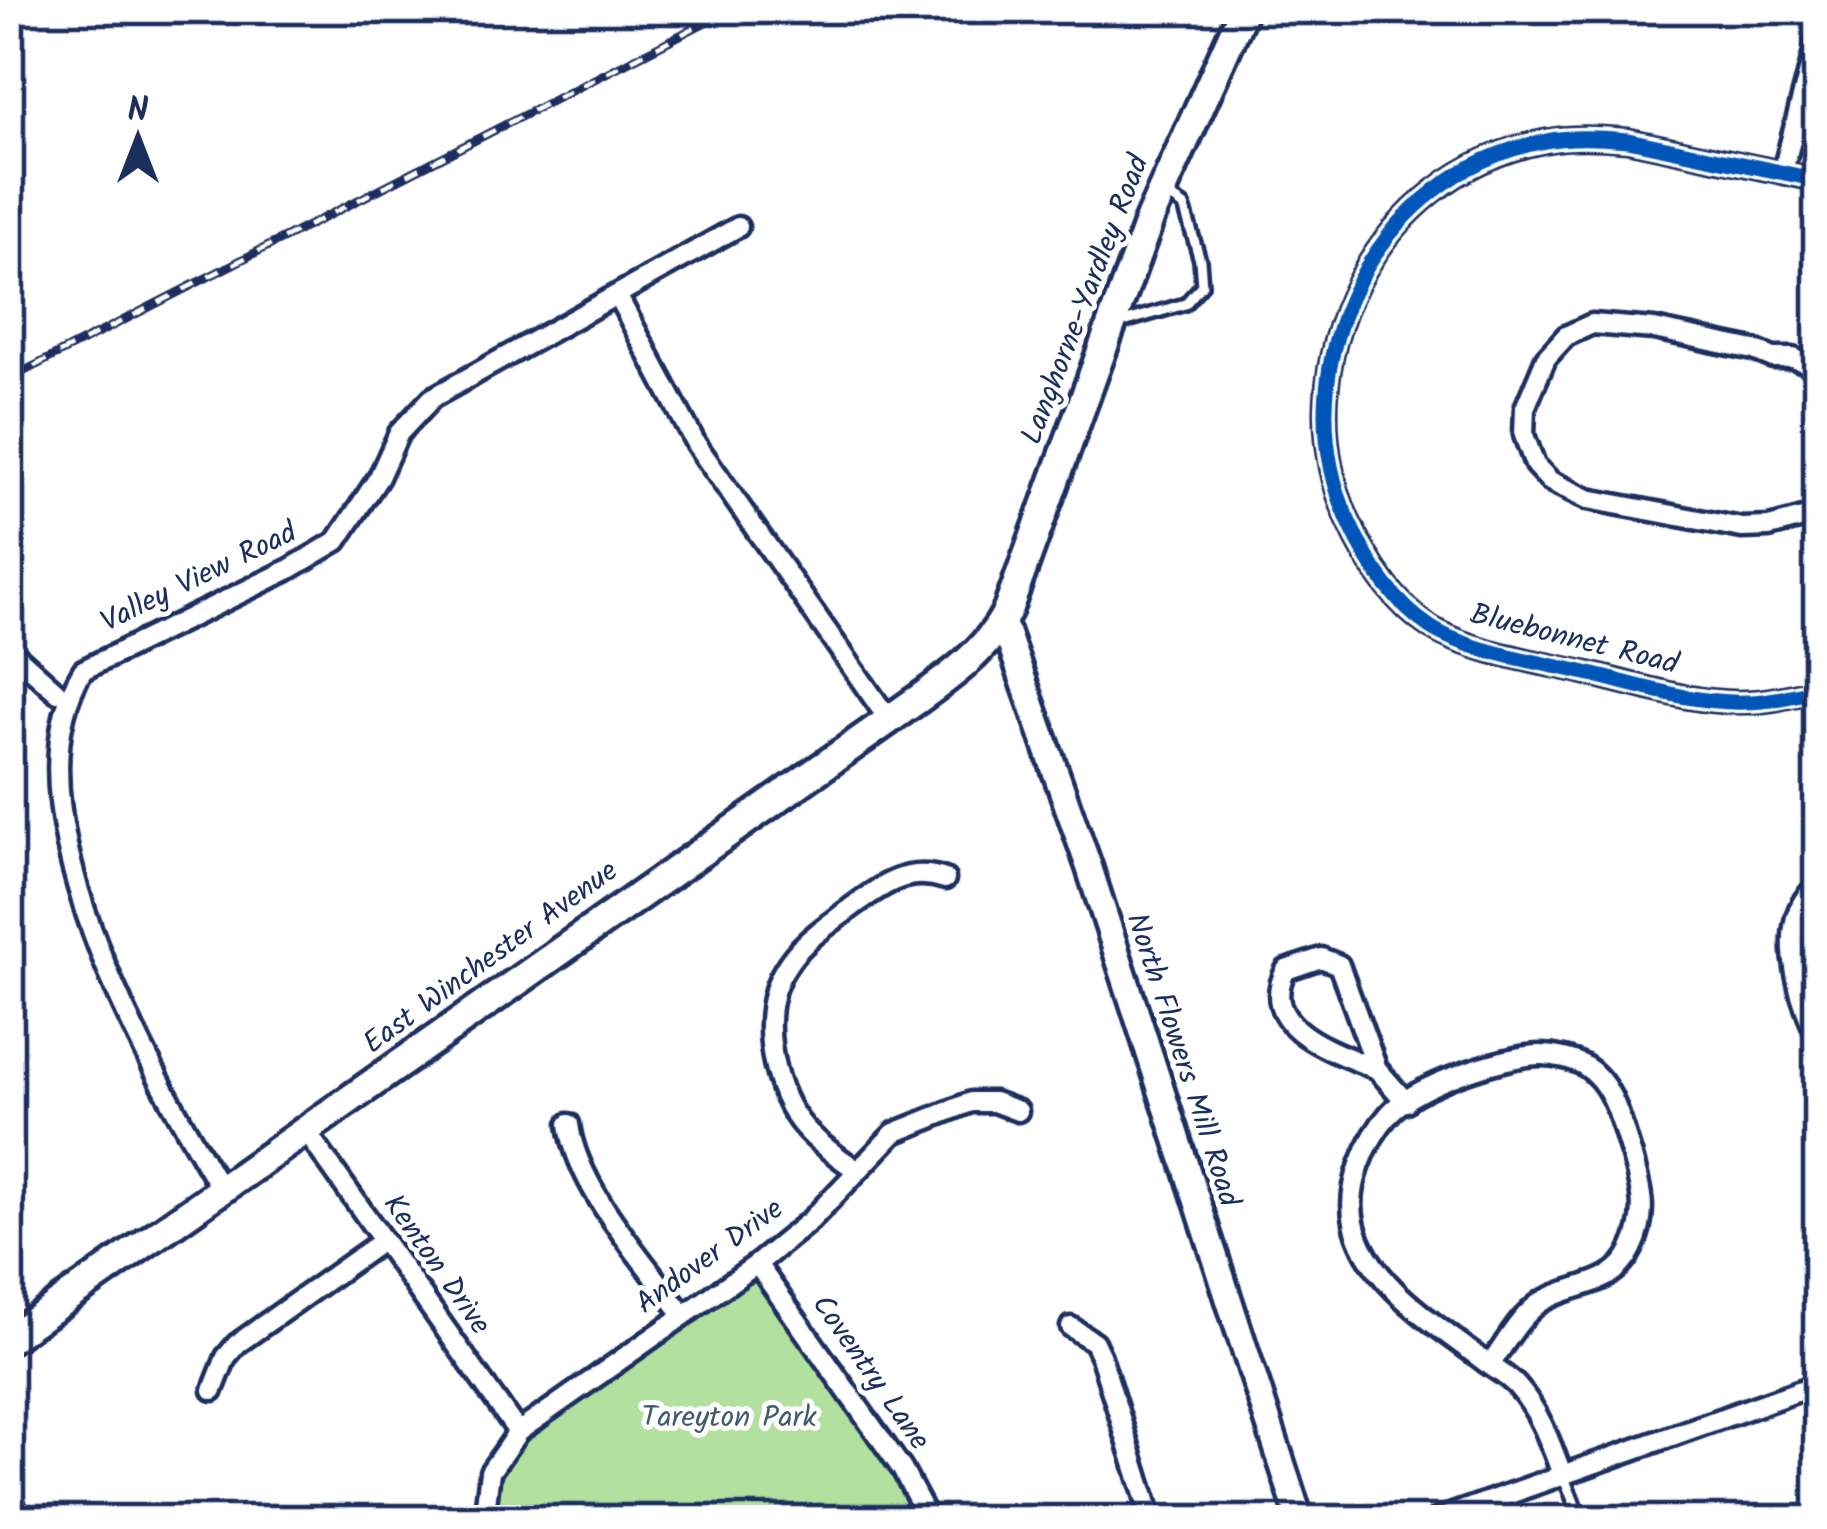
<svg xmlns="http://www.w3.org/2000/svg" width="1827" height="1529" font-family="Kalam,sans-serif">
	<style>
		.green { fill: #b2e09f; stroke: #66887e; stroke-width: 3 }
		.lines { fill: none; stroke-linecap: round; stroke-linejoin: round }
		.service-casing { stroke: #1b2f5e; stroke-width: 18 }
		.minor-casing { stroke: #1b2f5e; stroke-width: 27 }
		.tertiary-casing { stroke: #1b2f5e; stroke-width: 33 }
		.secondary-casing { stroke: #1b2f5e; stroke-width: 36 }
		.service { stroke: #fff; stroke-width: 9 }
		.minor { stroke: #fff; stroke-width: 18 }
		.tertiary { stroke: #fff; stroke-width: 24 }
		.secondary { stroke: #fff; stroke-width: 27 }
		.rail-casing { stroke: #1b2f5e; stroke-width: 9 }
		.rail { stroke: #fff; stroke-width: 4.5; stroke-dasharray: 14; stroke-linecap: butt }
		.cycleway-casing { stroke: #fff; stroke-width: 22 }
		.cycleway { stroke: #0057b8; stroke-width: 15 }
		.labels { text-anchor: middle; dominant-baseline: central; stroke-width: 10; stroke-linejoin: round; paint-order: stroke }
		.street-label { font-size: 30px; fill: #1b2f5e; stroke: #fff }
		.park-label { font-size: 30px; fill: #415b6e; stroke: #fff }
	</style>
	<rect width="100%" height="100%" fill="#fff"/>
	<filter id="ink" filterUnits="userSpaceOnUse"><feTurbulence type="fractalNoise" baseFrequency=".00833" numOctaves="2"/><feDisplacementMap in="SourceGraphic" scale="24" xChannelSelector="R" yChannelSelector="G"/><feConvolveMatrix kernelMatrix="1 2 1 2 8 2 1 2 1" color-interpolation-filters="sRGB"/></filter>
	<g filter="url(#ink)">
		<path class="green" d="M755,1282L764,1286L881,1451L920,1520H493C491,1486 507,1460 528,1436L738,1287Z"/>
		<g class="lines">
			<g class="service-casing">
				<g id="service">
					<polyline points="1117,324 1185,304 1202,285 1200,260 1184,206 1166,194"/>
					<polyline points="1563,1475 1581,1520"/>
				</g>
			</g>
			<g class="minor-casing">
				<g id="minor">
					<polyline points="1783,171 1818,37"/>
					<path d="M1818,180L1628,140C1600,138 1573,136 1546,141C1376,171 1280,365 1348,520C1366,560 1392,602 1430,627C1469,652 1540,662 1586,673C1638,685 1693,704 1746,702C1770,702 1795,695 1818,690"/>
					<polyline points="617,295 696,444 889,720"/>
					<polyline points="1818,367 1793,358 1773,358 1754,350 1654,329 1592,324 1566,336 1546,358 1525,408 1524,435 1535,465 1550,481 1588,499 1742,528 1769,527 1818,514"/>
					<polyline points="9,649 57,692"/>
					<path d="M1818,886C1773,918 1798,997 1818,1038"/>
					<path d="M1377,1069C1338,1053 1255,1029 1286,970L1321,958L1339,965L1377,1069L1406,1102"/>
					<path d="M569,1124C577,1189 645,1261 683,1315"/>
					<polyline points="306,1131 518,1432"/>
					<path d="M856,1170C836,1155 814,1141 799,1121C771,1084 758,1011 784,970C800,942 827,926 852,907C882,885 908,866 945,879"/>
					<path d="M222,1191C146,1063 0,804 83,670L288,570L337,541L379,477L399,433L432,398L738,227"/>
					<polyline points="757,1264 902,1469 929,1520"/>
					<polyline points="1071,1327 1094,1342 1101,1357 1152,1520"/>
					<path d="M1490,1365C1506,1343 1518,1318 1541,1302C1573,1282 1613,1289 1632,1249C1649,1215 1641,1188 1631,1153C1621,1123 1614,1084 1585,1066C1573,1059 1555,1055 1541,1055C1505,1055 1414,1086 1390,1113C1366,1140 1346,1187 1354,1222C1366,1284 1440,1327 1488,1364C1498,1371 1509,1377 1517,1386C1540,1412 1550,1442 1562,1474"/>
					<polyline points="213,1390 226,1357 237,1344 382,1241"/>
					<polyline points="9,1489 19,1520"/>
					<polyline points="484,1520 490,1472 518,1432 757,1264 811,1220 894,1133 971,1102 994,1102 1018,1111"/>
					<polyline points="1436,1520 1818,1384"/>
				</g>
			</g>
			<g class="tertiary-casing">
				<polyline id="tertiary" points="1002,620 1089,867 1300,1520"/>
			</g>
			<g class="secondary-casing">
				<path id="secondary" d="M9,1339L889,720C931,689 986,657 1008,609L1150,218L1244,9"/>
			</g>
			<use href="#service" class="service"/>
			<use href="#minor" class="minor"/>
			<use href="#tertiary" class="tertiary"/>
			<use href="#secondary" class="secondary"/>
			<g class="rail-casing">
				<polyline id="rail" points="9,379 731,9"/>
			</g>
			<use href="#rail" class="rail"/>
			<g class="cycleway-casing">
				<path id="cycleway" d="M1818,180L1628,140C1600,138 1573,136 1546,141C1376,171 1280,365 1348,520C1366,560 1392,602 1430,627C1469,652 1540,662 1586,673C1638,685 1693,704 1746,702C1770,702 1795,695 1818,690"/>
			</g>
			<use href="#cycleway" class="cycleway"/>
		</g>
	</g>
	<g class="labels">
		<g class="street-label">
			<text transform="translate(1086 300) rotate(-69)">Langhorne-Yardley Road</text>
			<text transform="translate(199 578) rotate(-26)">Valley View Road</text>
			<text transform="translate(1574 640) rotate(14)">Bluebonnet Road</text>
			<text transform="translate(491 958) rotate(-36)">East Winchester Avenue</text>
			<text transform="translate(1182 1060) rotate(72)">North Flowers Mill Road</text>
			<text transform="translate(710 1257) rotate(-36)">Andover Drive</text>
			<text transform="translate(436 1265) rotate(55)">Kenton Drive</text>
			<text transform="translate(870 1373) rotate(55)">Coventry Lane</text>
		</g>
		<g class="park-label">
			<text x="729" y="1418">Tareyton Park</text>
		</g>
	</g>
	<rect width="1827" height="1529" fill="none" stroke="#fff" stroke-width="48"/>
	<rect x="24" y="24" width="1779" height="1481" fill="none" stroke="#1b2f5e" stroke-width="4.5" filter="url(#ink)"/>
	<g transform="translate(138 138)" stroke="#ffffff" stroke-width="9" paint-order="stroke">
	<path d="M0-9L21 45L0 30L-21 45Z" fill="#1b2f5e"/>
	<text y="-18" font-size="33" font-weight="bold" text-anchor="middle" fill="#1b2f5e">N</text>
	</g>
</svg>
